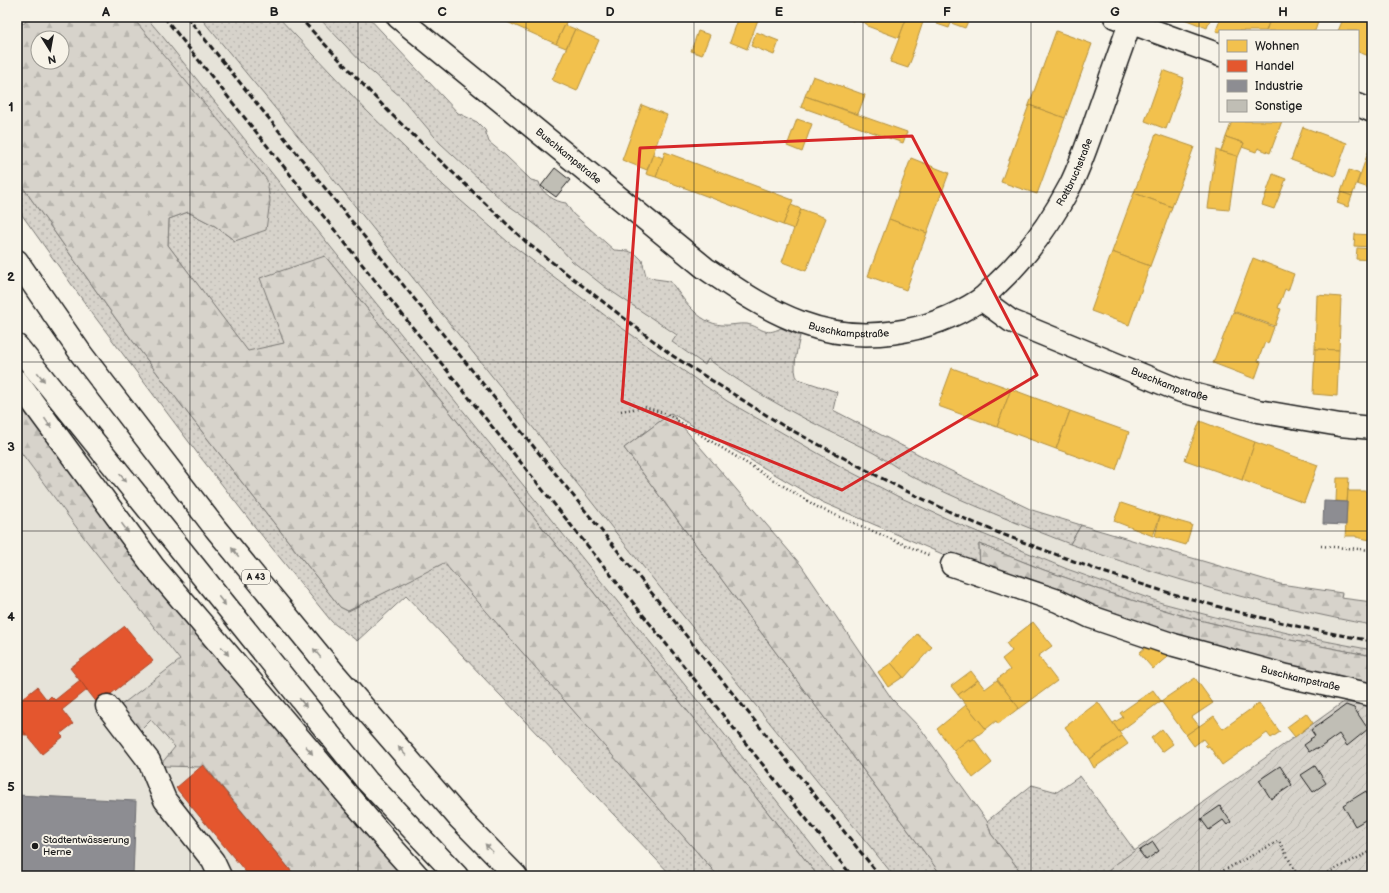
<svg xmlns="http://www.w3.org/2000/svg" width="1389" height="893" font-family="'Balsamiq Sans',sans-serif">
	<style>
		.built { fill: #e6e3d9 }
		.grass { fill: url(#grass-dots); stroke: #7a7874 }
		.forest { fill: url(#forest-firs); stroke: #7a7874; fill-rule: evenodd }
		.garden { fill: url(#garden-furrows); stroke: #7a7874 }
		.homes { fill: #f2c14e; stroke: #b2903f }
		.shops { fill: #e4572e; stroke: #a84529 }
		.industry { fill: #8d8d92; stroke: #6b6b6f }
		.building { fill: #c0beb5; stroke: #1c1c1c }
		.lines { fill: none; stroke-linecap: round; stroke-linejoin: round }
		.minor-casing { stroke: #1c1c1c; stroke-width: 25 }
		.highway-casing { stroke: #1c1c1c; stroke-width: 25 }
		.path { stroke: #1c1c1c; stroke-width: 2.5; stroke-dasharray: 1 3; stroke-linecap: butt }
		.minor { stroke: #f7f3e8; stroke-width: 22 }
		.highway { stroke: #f7f3e8; stroke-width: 22 }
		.rail { stroke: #1c1c1c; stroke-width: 3; stroke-dasharray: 6 3; stroke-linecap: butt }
		.oneway { fill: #94928c }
		.marked { fill: none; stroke: #d62828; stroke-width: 3; stroke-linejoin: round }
		.grid { fill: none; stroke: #1c1c1c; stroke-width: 1; stroke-opacity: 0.55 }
		.poi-dot { fill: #1c1c1c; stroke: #f7f3e8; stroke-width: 1.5 }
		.labels { text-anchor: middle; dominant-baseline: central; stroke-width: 4; stroke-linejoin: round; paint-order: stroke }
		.shield { fill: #f7f3e8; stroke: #5e5c59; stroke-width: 1 }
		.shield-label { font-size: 9px; font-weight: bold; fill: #1c1c1c }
		.street-label { font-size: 10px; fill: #1c1c1c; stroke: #f7f3e8 }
		.poi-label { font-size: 10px; fill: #1c1c1c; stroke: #f7f3e8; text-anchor: start }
		.neatline { fill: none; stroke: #1c1c1c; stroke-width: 1.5 }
		.grid-label { font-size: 13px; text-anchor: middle; font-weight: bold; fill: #1c1c1c }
	</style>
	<defs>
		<pattern id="grass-dots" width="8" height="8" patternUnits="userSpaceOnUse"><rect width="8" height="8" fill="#d7d3cb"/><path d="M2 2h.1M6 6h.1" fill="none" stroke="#b8b5ae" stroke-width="1.8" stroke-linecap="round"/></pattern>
		<pattern id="forest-firs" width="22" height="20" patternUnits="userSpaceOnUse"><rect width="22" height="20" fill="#d7d3cb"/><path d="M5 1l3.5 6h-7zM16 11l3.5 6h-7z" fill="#b8b5ae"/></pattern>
		<pattern id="garden-furrows" width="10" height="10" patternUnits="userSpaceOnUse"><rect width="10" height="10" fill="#d7d3cb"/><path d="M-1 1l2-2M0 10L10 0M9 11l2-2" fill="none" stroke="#b8b5ae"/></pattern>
	</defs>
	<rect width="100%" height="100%" fill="#f7f3e8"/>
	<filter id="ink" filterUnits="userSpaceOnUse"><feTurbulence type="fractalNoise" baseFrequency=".025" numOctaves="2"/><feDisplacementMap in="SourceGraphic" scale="8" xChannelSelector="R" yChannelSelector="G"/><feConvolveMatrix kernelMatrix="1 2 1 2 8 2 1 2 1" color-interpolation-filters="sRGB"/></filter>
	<g filter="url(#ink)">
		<g class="built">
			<polygon points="146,17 200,17 330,175 512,401 624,543 894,876 836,876 658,651 346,266"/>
			<polygon points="278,17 318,17 367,68 401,97 440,143 505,203 528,219 546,233 572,261 605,287 677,336 672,342 704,365 708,359 728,374 844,440 868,450 917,480 1070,544 1124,563 1194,584 1257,601 1353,622 1372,625 1372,650 1315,639 1215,617 1162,603 1067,569 961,525 897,496 847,470 727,401 619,326 508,242 444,186 367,111"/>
			<polygon points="17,447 85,539 180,660 116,709 137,734 150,720 175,747 161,764 203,765 292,872 289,875 290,876 17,876"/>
		</g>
		<g class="grass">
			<polygon points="132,17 146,17 163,37 346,266 710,716 836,876 818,876 553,541 325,256 285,343 248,352 168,245 169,219 188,212 215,226 235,241"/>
			<polygon points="200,17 278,17 367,111 444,186 508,242 619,326 727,401 847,470 897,496 961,525 1067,569 1162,603 1215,617 1315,639 1372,650 1372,656 1249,632 1187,617 1112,594 1044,570 979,544 980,568 954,559 822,502 671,413 624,448 942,876 894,876 624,543 512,401 330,175"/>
			<path d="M318,17H368L458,113L477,122L485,130L489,142L506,156L531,180L539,182C541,193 555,202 566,203L573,214L614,250L628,251L636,254L642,260L646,276L655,279L670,281C684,299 697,323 722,325C730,326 738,323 747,324C762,327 764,337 781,328L800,336C798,346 791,371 798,379L837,392L833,410L945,468L1032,510L1081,525L1070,544C1019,524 968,504 919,480C901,472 885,458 866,449C812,423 757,396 708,359L705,365L672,342L677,335L605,287L572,261L546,233L528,219L505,203L440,143L401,97L367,68Z"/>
			<polygon points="17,179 116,319 189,415 340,607 348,611 444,562 718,876 672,876 406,596 357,641 332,622 255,527 198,454 92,313 17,208"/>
			<polygon points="1080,776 1135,851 1103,876 1024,876 991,834 987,821 1032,785 1057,792"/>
		</g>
		<g class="forest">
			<path d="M27,17H132L226,129L267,180L270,201L266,230L235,241L215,226L188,212L169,219L168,245L248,351L284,343L260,278L325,256L553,541L818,876H718L444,563L348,611L340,607L189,415L116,319L17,179V24L25,23ZM38,38H62V62H38Z"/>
			<polygon points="17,396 407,876 290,876 289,875 292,872 204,765 202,767 162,766 161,764 175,747 151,720 137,734 116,709 180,660 85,539 17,447"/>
			<polygon points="671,413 801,565 892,699 921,729 987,821 991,834 1024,876 942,876 624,448"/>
			<path d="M1081,525L1280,584L1342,593L1341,598L1372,602V625C1347,621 1322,615 1298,610C1220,593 1145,570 1070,544Z"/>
			<polygon points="979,544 1044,570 1112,594 1187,617 1249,632 1372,656 1372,688 1258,664 980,568"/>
		</g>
		<polygon class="garden" points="1352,696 1372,704 1372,876 1103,876 1116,864"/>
		<g class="homes">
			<polygon points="496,17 562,17 567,20 556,44"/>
			<polygon points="739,17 759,17 747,49 730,42"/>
			<polygon points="853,17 907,17 899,38 867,26 867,24 854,19 853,21 851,20"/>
			<polygon points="907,17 921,17 923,22 912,55 913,55 908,68 890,62"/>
			<polygon points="935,17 970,17 965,28 951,23 949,28 937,24 939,19"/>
			<polygon points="1179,17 1211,17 1207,28"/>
			<polygon points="1221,17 1271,17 1266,31 1220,31 1220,32 1216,31"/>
			<polygon points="1271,17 1314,17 1319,19 1315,31 1266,31"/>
			<polygon points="1344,17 1372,17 1372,57 1358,52 1358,31 1338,31"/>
			<polygon points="565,25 575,29 566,48 556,44"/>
			<polygon points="575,29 599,40 577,91 552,80"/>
			<polygon points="698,31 710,35 702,55 691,51"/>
			<polygon points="1056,31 1092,44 1065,118 1029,105"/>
			<polygon points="756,32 779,41 774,55 751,46"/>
			<polygon points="1163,70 1184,78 1166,129 1145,121"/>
			<polygon points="813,76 865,95 858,114 805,96"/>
			<polygon points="805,96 907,132 903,143 801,107"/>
			<polygon points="642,105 667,115 647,170 622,160"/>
			<polygon points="1029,105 1065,118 1037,194 1001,182"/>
			<polygon points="797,119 812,124 802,152 787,146"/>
			<polygon points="1232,121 1282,121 1270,153 1258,148 1256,152 1242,147 1244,143 1226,137"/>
			<polygon points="1303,127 1347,143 1335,176 1291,160"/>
			<polygon points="1156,134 1194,147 1172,207 1134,193"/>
			<polygon points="1226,137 1244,143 1238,157 1221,151"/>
			<polygon points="1216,150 1237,156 1229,210 1208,208"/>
			<polygon points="1369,150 1372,151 1372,189 1357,184"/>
			<polygon points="665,152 793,200 783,225 656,177"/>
			<polygon points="653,154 663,158 656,177 646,174"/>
			<polygon points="911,158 949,173 927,233 889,219"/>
			<polygon points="1349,170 1360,174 1352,196 1341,192"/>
			<polygon points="1273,174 1286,179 1274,209 1262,205"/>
			<polygon points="1341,192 1352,196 1348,207 1337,203"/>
			<polygon points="1134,193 1172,207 1150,266 1112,252"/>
			<polygon points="791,205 801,209 794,229 783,225"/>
			<polygon points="801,209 826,218 806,271 782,262"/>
			<polygon points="889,219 927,233 906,290 868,276"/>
			<polygon points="1355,234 1372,235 1372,247 1354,246"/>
			<polygon points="1357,248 1372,249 1372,260 1356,259"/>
			<polygon points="1112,252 1150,266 1129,325 1091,311"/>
			<polygon points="1253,258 1294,274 1288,291 1285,289 1278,308 1281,309 1275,326 1233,311"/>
			<polygon points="1317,295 1341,297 1339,350 1315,349"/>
			<polygon points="1233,312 1274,327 1268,344 1265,342 1258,361 1261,362 1255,379 1213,363"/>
			<polygon points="1315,349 1339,350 1337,396 1313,394"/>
			<polygon points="952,368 1011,389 997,427 938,406"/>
			<polygon points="1011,389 1070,411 1056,449 997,427"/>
			<polygon points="1070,411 1129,432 1116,470 1056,449"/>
			<polygon points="1200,421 1255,442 1242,480 1185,460"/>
			<polygon points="1255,442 1318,465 1304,503 1242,480"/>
			<polygon points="1337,478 1349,478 1347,502 1336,501"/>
			<polygon points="1348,489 1349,491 1372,491 1372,538 1369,538 1370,540 1356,537 1356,536 1346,536 1345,538"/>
			<polygon points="1121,503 1160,516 1153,536 1114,521"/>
			<polygon points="1160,516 1192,525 1186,545 1155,536"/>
			<polygon points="1033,622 1052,646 1038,656 1057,681 1019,709 997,679 1010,670 1002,659 1012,651 1006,643"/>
			<polygon points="917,634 932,647 904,678 891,663"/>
			<polygon points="1149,644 1160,648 1168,656 1153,669 1139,653"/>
			<polygon points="891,663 903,677 888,687 878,672"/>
			<polygon points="971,671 978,680 958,695 951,686"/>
			<polygon points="1195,678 1213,703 1192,717 1199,726 1186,735 1161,701"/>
			<polygon points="978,680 985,689 997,680 1019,708 998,724 996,721 986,729 958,695"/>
			<polygon points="1153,690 1161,701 1119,732 1113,723 1123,717 1120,713"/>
			<polygon points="1098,702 1122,736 1089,759 1065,727"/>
			<polygon points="1259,703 1280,732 1271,738 1267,733 1222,765 1209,746 1207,747 1205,745 1207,744 1203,739 1194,746 1186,735 1214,716 1223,729"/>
			<polygon points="966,705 986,729 970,741 969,739 954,751 937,729"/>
			<polygon points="1306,713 1313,723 1295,737 1287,727"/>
			<polygon points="1162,729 1173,744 1162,752 1151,738"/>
			<polygon points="1122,736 1128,744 1094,768 1089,759"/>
			<polygon points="969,739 970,741 974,739 992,763 973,778 954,751"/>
		</g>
		<g class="shops">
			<polygon points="125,626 153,661 98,704 70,668"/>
			<polygon points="80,680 87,690 62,710 73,724 60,734 63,737 42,754 17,723 17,703 37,687 47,700 51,696 55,700"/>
			<polygon points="17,725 19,725 26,735 17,734"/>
			<polygon points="203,765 292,872 287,876 249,876 176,788"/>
		</g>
		<g class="industry">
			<polygon points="1324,501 1347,502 1346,525 1323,524"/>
			<polygon points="17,795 136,801 133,876 17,876"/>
		</g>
		<g class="building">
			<polygon points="555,168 570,180 556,197 541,186"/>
			<polygon points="1346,705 1354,708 1368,729 1347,746 1339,734 1318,749 1316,748 1309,752 1304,745 1311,740 1310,739 1315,736 1311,730"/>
			<polygon points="1280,766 1292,785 1271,799 1259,780"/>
			<polygon points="1315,766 1326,783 1313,792 1301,775"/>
			<polygon points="1366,791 1372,801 1372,805 1369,807 1372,816 1355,826 1343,805"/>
			<polygon points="1220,806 1231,822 1227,825 1223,820 1209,830 1201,819"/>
			<polygon points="1153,842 1159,851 1146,860 1139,851"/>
		</g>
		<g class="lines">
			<g class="minor-casing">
				<g id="minor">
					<path id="s1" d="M398,17L705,268C736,289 766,310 802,323C861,345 928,334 980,300C987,295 992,288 998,283C1028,255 1051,222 1070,186C1081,164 1089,140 1097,116C1108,85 1119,54 1130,23"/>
					<polyline points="1115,17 1220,55"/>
					<polyline points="1358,105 1372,111"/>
					<path id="s2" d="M981,299L1011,321L1181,391L1258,411L1340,425L1372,428"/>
					<path id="s3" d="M952,565L1058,601L1091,617L1174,645L1287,676L1372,695"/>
					<polyline points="107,706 149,761 165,800 213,861 220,876"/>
				</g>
			</g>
			<g class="highway-casing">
				<g id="highway">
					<polyline points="17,261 82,355 215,528 334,673 460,819 516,876"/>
					<polyline points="17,346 367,781 457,876"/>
					<polyline points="17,381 153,566 391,846 418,876"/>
				</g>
			</g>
			<g class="path">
				<polyline points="621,411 644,407 667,414 819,508 931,556"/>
				<polyline points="1321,546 1372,550"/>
				<polyline points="1213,876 1279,841 1298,876"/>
				<polyline points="1321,876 1372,851"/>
			</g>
			<use href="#minor" class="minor"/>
			<use href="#highway" class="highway"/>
			<g class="rail">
				<polyline points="164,17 852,876"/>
				<polyline points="187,17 880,876"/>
				<polyline points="299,17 391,114 526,242 673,356 782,425 902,489 963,518 999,533 1100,571 1163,591 1234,611 1309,629 1372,641"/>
			</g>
		</g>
		<defs><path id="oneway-solid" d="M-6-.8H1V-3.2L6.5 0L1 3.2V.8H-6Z"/></defs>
		<g class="oneway">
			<use href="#oneway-solid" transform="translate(41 377) rotate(51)"/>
			<use href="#oneway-solid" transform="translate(48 423) rotate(54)"/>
			<use href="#oneway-solid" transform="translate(123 478) rotate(51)"/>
			<use href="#oneway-solid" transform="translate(125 528) rotate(54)"/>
			<use href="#oneway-solid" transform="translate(235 552) rotate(-129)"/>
			<use href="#oneway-solid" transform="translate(222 601) rotate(51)"/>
			<use href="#oneway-solid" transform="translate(225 651) rotate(50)"/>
			<use href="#oneway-solid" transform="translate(317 653) rotate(-129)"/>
			<use href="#oneway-solid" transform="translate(303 703) rotate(51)"/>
			<use href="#oneway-solid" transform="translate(309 750) rotate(50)"/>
			<use href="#oneway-solid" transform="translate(402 751) rotate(-131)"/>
			<use href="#oneway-solid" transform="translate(489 848) rotate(-134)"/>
		</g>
	</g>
	<path class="marked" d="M912,136L1037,375L842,490L622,401L640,148Z"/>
	<path class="grid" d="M190,17V876M358,17V876M526,17V876M694,17V876M863,17V876M1031,17V876M1199,17V876M17,192H1372M17,362H1372M17,531H1372M17,701H1372"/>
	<circle class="poi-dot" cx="35" cy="846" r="4"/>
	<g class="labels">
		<rect class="shield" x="242" y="570" width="28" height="14" rx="3"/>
		<g class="shield-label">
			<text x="256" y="577">A 43</text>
		</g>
		<g class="street-label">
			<text stroke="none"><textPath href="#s1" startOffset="220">Buschkampstraße</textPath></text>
			<text stroke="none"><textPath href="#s1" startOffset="855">Rottbruchstraße</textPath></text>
			<text stroke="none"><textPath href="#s1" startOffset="556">Buschkampstraße</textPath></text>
			<text stroke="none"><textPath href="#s2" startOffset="208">Buschkampstraße</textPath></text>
			<text stroke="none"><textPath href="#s3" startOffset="367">Buschkampstraße</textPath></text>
		</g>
		<g class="poi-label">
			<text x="43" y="840">Stadtentwässerung<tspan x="43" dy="12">Herne</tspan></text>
		</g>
	</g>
	<rect width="1389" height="893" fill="none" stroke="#f7f3e8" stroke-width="44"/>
	<rect x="1219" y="30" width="140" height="92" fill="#f7f3e8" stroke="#9f9d96"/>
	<rect x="1227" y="40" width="20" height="12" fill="#f2c14e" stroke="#9f9d96"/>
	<text x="1255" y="50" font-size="12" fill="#1c1c1c">Wohnen</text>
	<rect x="1227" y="60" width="20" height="12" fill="#e4572e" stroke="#9f9d96"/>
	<text x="1255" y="70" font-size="12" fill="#1c1c1c">Handel</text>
	<rect x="1227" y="80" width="20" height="12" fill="#8d8d92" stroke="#9f9d96"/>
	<text x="1255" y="90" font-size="12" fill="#1c1c1c">Industrie</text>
	<rect x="1227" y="100" width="20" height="12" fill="#c0beb5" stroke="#9f9d96"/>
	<text x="1255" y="110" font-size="12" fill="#1c1c1c">Sonstige</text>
	<g transform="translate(50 50) rotate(169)"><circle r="19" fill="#f7f3e8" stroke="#9f9d96"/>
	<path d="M0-3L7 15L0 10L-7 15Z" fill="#1c1c1c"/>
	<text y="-6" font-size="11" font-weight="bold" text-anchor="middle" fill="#1c1c1c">N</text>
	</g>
	<rect x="22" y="22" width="1345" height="849" class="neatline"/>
	<g class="grid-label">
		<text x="106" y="16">A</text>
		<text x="274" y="16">B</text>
		<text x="442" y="16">C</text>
		<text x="610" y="16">D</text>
		<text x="779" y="16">E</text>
		<text x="947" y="16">F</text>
		<text x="1115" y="16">G</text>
		<text x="1283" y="16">H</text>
		<text x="11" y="111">1</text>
		<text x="11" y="281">2</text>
		<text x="11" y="451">3</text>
		<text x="11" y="621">4</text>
		<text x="11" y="791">5</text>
	</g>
</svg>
